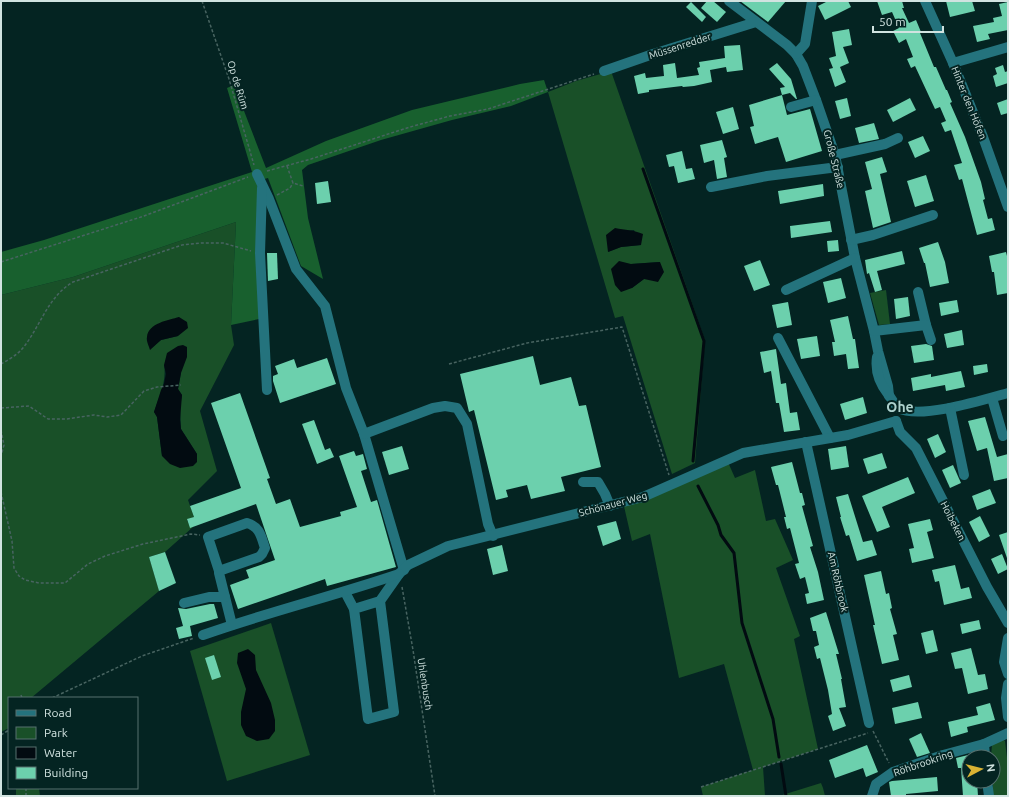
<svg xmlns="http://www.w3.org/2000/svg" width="1009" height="797" font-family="Ubuntu,sans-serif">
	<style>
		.green { fill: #195028; fill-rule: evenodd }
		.forest { fill: #18602e }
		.water { fill: #020b11 }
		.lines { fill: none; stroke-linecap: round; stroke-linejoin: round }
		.stream { stroke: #020b11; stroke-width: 3 }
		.building { fill: #6cd0ad }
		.path { stroke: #486461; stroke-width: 1.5; stroke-dasharray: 3 2; stroke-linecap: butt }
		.minor { stroke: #24737d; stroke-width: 10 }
		.labels { text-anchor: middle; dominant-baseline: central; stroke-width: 4; stroke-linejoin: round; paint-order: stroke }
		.street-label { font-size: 10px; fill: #d1e3e0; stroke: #042422 }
		.district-label { font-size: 14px; font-weight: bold; fill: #aed1cd; stroke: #042422 }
	</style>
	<rect width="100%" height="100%" fill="#042422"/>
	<g class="green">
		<path d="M611,71L705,340L695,463L672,474L623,316L615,318L548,92L576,81ZM634,230L641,245L621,247L608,252L627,231ZM659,262L644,279L632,288L631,264Z"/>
		<path d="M236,222L231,325L234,345L200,411L217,471L188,500L194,517L187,520L190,527H193L165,552L149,557L159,591L31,698H9V728L1,732V295L73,277ZM179,317L178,336L161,340L150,349ZM164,365L181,373L178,389L182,395L180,407L181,429L197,454L162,456L157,417L154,412C159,397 167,381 164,365Z"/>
		<polygon points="886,290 890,324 879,325 870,293"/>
		<polygon points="727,460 735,478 755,470 766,521 775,519 793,560 776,568 800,636 794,639 818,749 763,767 765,796 703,796 701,787 753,770 724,664 679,678 650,534 632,541 623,502"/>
		<polygon points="271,623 310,755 227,781 190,651"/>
		<polygon points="1002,739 1005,741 1008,766 1008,796 993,796 993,757 991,757 992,744"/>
		<polygon points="821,783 823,788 825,796 779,796"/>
		<polygon points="16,788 39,788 40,796 16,796"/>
	</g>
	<polygon class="forest" points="544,80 548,92 511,106 452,120 381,140 308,165 302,170 308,218 323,279 301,266 268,178 257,181 264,318 231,325 236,222 73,277 1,295 1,252 44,240 252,172 227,88 234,85 266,168 326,141 412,110 520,84"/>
	<g class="water">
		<path d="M615,228C625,230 634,230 643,234L641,245L621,247L608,252L606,235Z"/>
		<polygon points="619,261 631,264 660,262 664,272 658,282 644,279 632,288 621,292 615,285 611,269"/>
		<path d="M179,317L187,322L188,328L178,336L161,340L150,350C149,346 146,341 147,337C148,323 169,320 179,317Z"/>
		<polygon points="183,345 187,347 187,357 181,373 178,389 182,395 180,420 181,429 197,454 197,462 193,466 180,468 170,464 162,456 157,417 154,412 161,390 164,384 166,374 164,365 167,353 178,346"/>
		<polygon points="248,649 255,655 256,670 271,703 275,720 275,731 269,739 257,741 246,736 241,725 241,712 246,689 237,663 238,653"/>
	</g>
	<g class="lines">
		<g class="stream">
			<polyline points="643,169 704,341 693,461"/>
			<polyline points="698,486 718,525 721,535 734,553 742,623 773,719 779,757"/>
			<polyline points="781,764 786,796"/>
		</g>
	</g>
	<g class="building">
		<polygon points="707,1 713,1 726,12 717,22 701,8"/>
		<polygon points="740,1 786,1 768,22"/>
		<polygon points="828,1 848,1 851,7 825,20 818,6"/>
		<polygon points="877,1 902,1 904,8 902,8 909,23 916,20 921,32 920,33 934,67 936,67 946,90 947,90 952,102 950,103 965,137 981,182 985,199 983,200 988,219 992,218 995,230 977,235 962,179 959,180 954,165 962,163 951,130 945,132 941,123 946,121 940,107 935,109 915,66 911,68 907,59 913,57 906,39 899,43 893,31 899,28 892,12 882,15"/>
		<polygon points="946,1 972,1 975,11 950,17"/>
		<polygon points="691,2 706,17 702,22 686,7"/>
		<polygon points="1008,2 1008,30 988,34 990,39 977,42 973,26 994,22 993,18 1002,16 999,4"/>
		<polygon points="849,29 852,45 843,47 849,63 840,67 846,82 835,87 829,69 833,68 829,58 836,56 832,32"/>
		<polygon points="740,45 743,70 727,72 726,67 710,70 712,82 694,86 683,87 682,86 649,90 649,92 638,94 634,76 645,73 646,78 664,76 663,65 675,63 677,78 699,75 697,68 700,67 699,62 725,58 724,46"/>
		<polygon points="777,63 791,79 797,99 796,99 790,93 782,95 780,88 785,87 769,69"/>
		<polygon points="1003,65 1005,72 1008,71 1008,83 996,87 993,76 997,74 995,68"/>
		<polygon points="782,95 787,115 810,109 822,151 786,162 778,137 755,144 750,127 754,126 749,105"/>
		<polygon points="847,98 851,116 840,119 835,101"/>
		<polygon points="910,98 916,110 893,122 887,110"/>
		<polygon points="1008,99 1008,113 1001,115 997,103"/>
		<polygon points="733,107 739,129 723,134 716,112"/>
		<polygon points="874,123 879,139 859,143 855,128"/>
		<polygon points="923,136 930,151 915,158 908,142"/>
		<polygon points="722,140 727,157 724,158 727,177 717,179 714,160 704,163 700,145"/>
		<polygon points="682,151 686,169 692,168 695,179 678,183 674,166 669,167 666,155"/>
		<polygon points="882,157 887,172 880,174 891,222 873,228 865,191 872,189 865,162"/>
		<polygon points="926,175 934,201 915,207 907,181"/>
		<polygon points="328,181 331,202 317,204 315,183"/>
		<polygon points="823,184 824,196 780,204 778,191"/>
		<polygon points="830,221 832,232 791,238 790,226"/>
		<polygon points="838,240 839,251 828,252 827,241"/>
		<polygon points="938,242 945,262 949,283 930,287 925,263 924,263 919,248"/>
		<polygon points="902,251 905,264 877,271 882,290 875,292 869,273 867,274 865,260"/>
		<polygon points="1006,252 1008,260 1008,293 997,295 994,272 992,272 989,256"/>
		<polygon points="267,253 277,253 278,279 268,281"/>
		<polygon points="760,260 770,285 754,291 744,266"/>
		<polygon points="841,278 846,298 828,303 823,282"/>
		<polygon points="908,297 910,316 896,319 894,299"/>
		<polygon points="957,300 959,312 941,316 939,303"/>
		<polygon points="788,302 792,325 777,328 772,305"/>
		<polygon points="848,316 853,339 855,339 859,368 848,369 846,354 834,356 832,342 835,342 830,320"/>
		<polygon points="962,330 964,345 947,348 944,334"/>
		<polygon points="817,336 820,356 801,359 797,339"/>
		<polygon points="926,344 932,346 934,360 914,363 911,346"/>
		<polygon points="776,349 781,384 786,383 790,413 797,412 800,430 784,432 779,403 776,403 771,371 764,373 760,352"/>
		<polygon points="533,356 540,385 571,377 579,406 586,405 601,467 561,477 565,491 531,499 527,485 506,490 508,497 496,500 474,410 469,412 460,374"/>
		<polygon points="327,358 336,384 280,403 273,381 273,376 278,374 275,366 294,359 297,368"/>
		<polygon points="987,364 988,372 974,375 973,366"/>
		<polygon points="961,371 965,387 946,391 945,385 913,391 911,378 931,374 931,377"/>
		<polygon points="240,393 270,478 267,479 276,504 290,499 300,527 341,516 340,512 357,507 339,456 354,451 356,456 363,454 367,469 361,471 371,502 377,500 396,567 327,586 325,579 238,609 230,585 249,578 246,570 275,560 256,504 190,528 187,519 194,517 190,506 241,488 211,403"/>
		<polygon points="863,397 867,413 845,420 840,404"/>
		<polygon points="985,417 997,457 1008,454 1008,478 994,481 987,448 977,451 968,421"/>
		<polygon points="314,420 325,450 330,448 334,457 317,464 302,424"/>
		<polygon points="938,434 946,452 935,458 927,439"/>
		<polygon points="402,446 409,469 389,475 382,452"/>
		<polygon points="846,446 849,467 831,470 828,449"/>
		<polygon points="882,453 887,468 868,474 863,459"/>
		<polygon points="792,462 800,493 802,493 805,505 802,506 813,546 810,547 818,572 824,600 807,604 805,594 809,593 805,577 800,579 795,564 799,563 790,528 787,529 784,517 786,517 778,485 776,485 771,467"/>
		<polygon points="953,465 961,483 950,488 942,470"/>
		<polygon points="908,477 915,493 882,507 890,527 877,532 862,496"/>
		<polygon points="990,489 996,503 977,510 972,496"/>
		<polygon points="848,494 863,542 872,540 877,555 857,561 849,535 846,536 840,517 841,517 836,497"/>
		<polygon points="980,516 990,536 979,542 969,522"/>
		<polygon points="930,519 933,530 927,532 934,558 912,563 909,549 914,548 908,524"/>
		<polygon points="616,521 621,539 603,546 597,526"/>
		<polygon points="1008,532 1008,558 1007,558 999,535"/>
		<polygon points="502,545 508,571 493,575 487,549"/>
		<polygon points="165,552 176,583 159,591 149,557"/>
		<polygon points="1002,554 1008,569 998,574 991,559"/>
		<polygon points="955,565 961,589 969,587 972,598 944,605 939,581 935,582 932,570"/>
		<polygon points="881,571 886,594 889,593 892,608 890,609 897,634 893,635 899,660 882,664 873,625 875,625 864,575"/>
		<polygon points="210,604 214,604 218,618 190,626 192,636 179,639 176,628 183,626 178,608 186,609"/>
		<polygon points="826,612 839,654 836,654 842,679 841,679 846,707 839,708 846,726 833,731 828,716 832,714 828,690 820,658 817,659 814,647 819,645 816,631 813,631 810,618"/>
		<polygon points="979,620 981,629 962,634 960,624"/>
		<polygon points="933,630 938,651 926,654 921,633"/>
		<polygon points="971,648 978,675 985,674 988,689 968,694 962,668 955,669 951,653"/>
		<polygon points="214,655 221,677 212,680 205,658"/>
		<polygon points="909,675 912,687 893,692 890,680"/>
		<polygon points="918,702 922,718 895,724 892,708"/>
		<polygon points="990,703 995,720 967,727 968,732 951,737 948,722 978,715 976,707"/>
		<polygon points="921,733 930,753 917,757 909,739"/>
		<polygon points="867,745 878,772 866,777 863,768 835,778 829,760"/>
		<polygon points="968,755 969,755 969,781 977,781 978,796 963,796 961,768 958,768 956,758"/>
		<polygon points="937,777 938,791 906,794 906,796 891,796 889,782 892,781"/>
	</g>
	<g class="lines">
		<g class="path">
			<polyline points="202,1 229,79 254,165"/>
			<polyline points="287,166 293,183 303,186"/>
			<polyline points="267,171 311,159 410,127 450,116 488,109 594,74"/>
			<polyline points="277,195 290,188 293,183"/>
			<polyline points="1,262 144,216 248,177"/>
			<path d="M1,364C8,360 17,355 22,349C40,328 47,297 73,282L182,245L202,243H223L251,251"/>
			<polyline points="449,364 527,343 622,327 669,475"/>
			<polyline points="1,408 29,406 48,419 67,419 94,415 107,417 121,415 144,391 157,387 181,385"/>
			<polyline points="1,430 4,445 1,456"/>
			<polyline points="1,492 12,541 14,568 19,576 25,580 39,583 65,583 88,564 105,556 143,544 191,534 200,535"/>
			<polyline points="402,587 413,650 435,796"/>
			<polyline points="21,695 22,698"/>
			<polyline points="52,698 142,656 194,638"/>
			<polyline points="873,731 889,763"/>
			<polyline points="1,735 9,730"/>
			<polyline points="701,787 868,733"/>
			<polyline points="26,788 26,796"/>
		</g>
		<g class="minor">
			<polyline points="729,1 787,45 796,54 803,66 816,100 835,155 855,258 874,331 878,351 888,386 889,396"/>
			<polyline points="925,1 953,63 983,137 1008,207"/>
			<polyline points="796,54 805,44 812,1"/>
			<polyline points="953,63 1008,47"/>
			<polyline points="604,71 653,54 756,22"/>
			<polyline points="791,107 816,100"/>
			<polyline points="835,155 885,144 898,138"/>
			<polyline points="257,174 269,199 296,269 325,306 346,388 364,434 404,570"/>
			<polyline points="711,187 767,176 838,167"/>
			<polyline points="262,188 260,253 267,390"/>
			<polyline points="851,240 873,235 933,215"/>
			<polyline points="786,290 855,258"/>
			<polyline points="918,292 926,325"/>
			<polyline points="874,331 926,325 931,340"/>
			<polyline points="778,338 830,438"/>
			<path d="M877,357C875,371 879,383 888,394C892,399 894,405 899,408C919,420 986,399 1008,393"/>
			<polyline points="992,398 1003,436"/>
			<polyline points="950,408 964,475"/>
			<polyline points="896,421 900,432 916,448 987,587 1008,623"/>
			<polyline points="364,434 433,408 445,406 457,408 467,424 488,524 493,536"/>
			<polyline points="806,442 869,723"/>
			<polyline points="583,482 598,482 605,494 610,506"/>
			<path d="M219,571L208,537L247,523C260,527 261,536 265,548L262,554L259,557L219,571V573L232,625"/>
			<polyline points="345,592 354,609"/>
			<polyline points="380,601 354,609 368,719 394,712 380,601 399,574 408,565 448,546 643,497 743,453 848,435 896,421"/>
			<polyline points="184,603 209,597 225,597"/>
			<path d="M203,635C268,612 334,596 399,574"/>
			<polyline points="1008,638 1004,662 1008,674"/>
			<polyline points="1008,684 1006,698 1008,717"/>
			<polyline points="984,744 985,757"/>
			<polyline points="987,781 989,796"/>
			<polyline points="872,796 876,784 893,772 943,755 984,744 1008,733"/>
		</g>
	</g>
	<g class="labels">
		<g class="street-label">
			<text transform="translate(680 46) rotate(-18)">Müssenredder</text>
			<text transform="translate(238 85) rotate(73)">Op de Rüm</text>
			<text transform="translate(969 103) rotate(68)">Hinter den Höfen</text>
			<text transform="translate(834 159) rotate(76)">Große Straße</text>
			<text transform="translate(613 504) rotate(-15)">Schönauer Weg</text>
			<text transform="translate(953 521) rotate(63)">Hoibeken</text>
			<text transform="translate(838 582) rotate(77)">Am Röhbrook</text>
			<text transform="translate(425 684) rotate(81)">Uhlenbusch</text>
			<text transform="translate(923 763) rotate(-19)">Röhbrookring</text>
		</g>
		<g class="district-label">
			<text x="900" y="407">Ohe</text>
		</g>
	</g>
	<rect width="1009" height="797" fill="none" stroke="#d1e3e0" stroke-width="4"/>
	<rect x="8" y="697" width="130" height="92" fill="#042422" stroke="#56706e"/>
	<rect x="16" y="710" width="20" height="6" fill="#24737d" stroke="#56706e"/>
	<text x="44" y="717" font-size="12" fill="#d1e3e0">Road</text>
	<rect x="16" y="727" width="20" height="12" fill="#195028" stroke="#56706e"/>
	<text x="44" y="737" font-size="12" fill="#d1e3e0">Park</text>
	<rect x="16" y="747" width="20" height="12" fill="#020b11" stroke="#56706e"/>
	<text x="44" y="757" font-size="12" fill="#d1e3e0">Water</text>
	<rect x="16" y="767" width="20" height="12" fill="#6cd0ad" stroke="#56706e"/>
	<text x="44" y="777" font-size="12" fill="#d1e3e0">Building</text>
	<g transform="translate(981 769) rotate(83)"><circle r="19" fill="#042422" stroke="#56706e"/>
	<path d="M0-3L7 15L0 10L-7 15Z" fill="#dab333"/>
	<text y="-6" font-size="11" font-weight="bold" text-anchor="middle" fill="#d1e3e0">N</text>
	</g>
	<path d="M873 26v6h70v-6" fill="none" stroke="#d1e3e0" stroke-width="2"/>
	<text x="879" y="26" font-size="12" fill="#d1e3e0" stroke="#042422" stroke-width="3" paint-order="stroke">50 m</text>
</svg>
